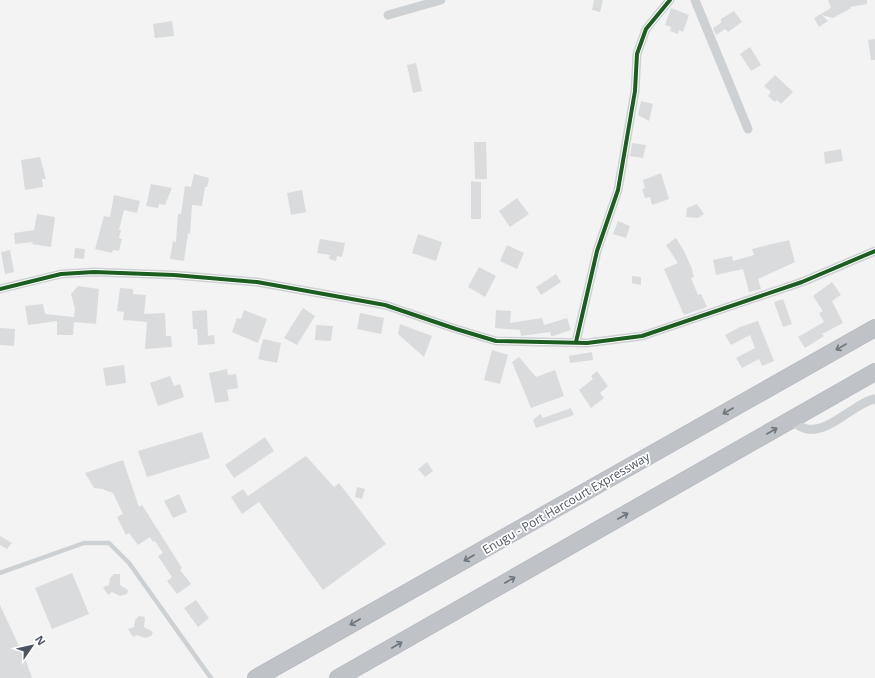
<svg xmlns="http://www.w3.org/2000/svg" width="875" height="678" font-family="'Open Sans',sans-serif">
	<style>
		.building { fill: #dadbdd }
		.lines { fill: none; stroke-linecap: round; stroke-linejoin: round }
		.highway-casing { stroke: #b8bbc2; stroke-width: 18 }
		.lane { stroke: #ced1d3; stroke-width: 4.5 }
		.street { stroke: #ced1d3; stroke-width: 9 }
		.highway { stroke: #bfc3c8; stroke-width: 16 }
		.cycleway-casing { stroke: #fff; stroke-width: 6 }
		.cycleway { stroke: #1b5e20; stroke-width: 4 }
		.oneway { stroke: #6d757e }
		.labels { text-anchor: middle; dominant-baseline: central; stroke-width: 3.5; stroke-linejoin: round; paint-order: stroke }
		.street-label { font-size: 12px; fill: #4a535f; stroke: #fff }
	</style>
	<rect width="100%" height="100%" fill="#f3f3f3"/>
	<g class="building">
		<polygon points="594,0 603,0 600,12 592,10"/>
		<polygon points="828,0 867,0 867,4 850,7 851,8 833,18 822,15 828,21 819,27 814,18 831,8"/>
		<polygon points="671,8 689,15 683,32 679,30 678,34 670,31 671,27 665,25"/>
		<polygon points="734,11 742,22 728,32 725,29 716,35 713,28 721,23 721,19"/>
		<polygon points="172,21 174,36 155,38 153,24"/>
		<polygon points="875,39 875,60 871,60 868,40"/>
		<polygon points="750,47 761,65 751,71 740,54"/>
		<polygon points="416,63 422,91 413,93 407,65"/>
		<polygon points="775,75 793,92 781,104 777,100 775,102 768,96 771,92 764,86"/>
		<polygon points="641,101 653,104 649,121 638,115"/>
		<polygon points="474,142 486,142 487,179 475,179"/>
		<polygon points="632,143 646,145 643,158 630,156"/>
		<polygon points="841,149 843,161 825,164 824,152"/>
		<polygon points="40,157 46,179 42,179 43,187 25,190 21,160"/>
		<polygon points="661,173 669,199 652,205 650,197 645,198 642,189 645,188 643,180"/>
		<polygon points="194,174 209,178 207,187 205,187 202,206 192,205 190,234 188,233 184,261 170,259 173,241 176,242 178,214 181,214 185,186 191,187"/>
		<polygon points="471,181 481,182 481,219 471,219"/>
		<polygon points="151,184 172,188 165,205 159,204 158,208 146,206"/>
		<polygon points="302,190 306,212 291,215 287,193"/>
		<polygon points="114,195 140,201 137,213 124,210 119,230 121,230 119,238 122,239 119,251 113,250 112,253 95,249 104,216 110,217"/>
		<polygon points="517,198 529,214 510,227 499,211"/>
		<polygon points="697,204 704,214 698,218 686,217 687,208"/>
		<polygon points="37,214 55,217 51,247 32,244 33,242 15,244 14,233 34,230"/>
		<polygon points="618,221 630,226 626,238 613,234"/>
		<polygon points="418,234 442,242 436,261 412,253"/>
		<polygon points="676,238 684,251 692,269 694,277 691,278 698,295 701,294 707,307 684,315 664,269 678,263 666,245"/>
		<polygon points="320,239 345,243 342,257 337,256 336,261 329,259 330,255 317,253"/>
		<polygon points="789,240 795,262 758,279 761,289 749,292 743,269 716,275 713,260 732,256 733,261 754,255 752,249"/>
		<polygon points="507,245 524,253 517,269 500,261"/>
		<polygon points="75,248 85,249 84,259 74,258"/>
		<polygon points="10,250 14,272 5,274 1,252"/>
		<polygon points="479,267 496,276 485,297 468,287"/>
		<polygon points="556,274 561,282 541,295 536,287"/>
		<polygon points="632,276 641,277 641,285 632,283"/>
		<polygon points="832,282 841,295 832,301 843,323 822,334 824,336 805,348 798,337 824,322 819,313 823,311 813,296"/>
		<polygon points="78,286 99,289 96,324 74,322 73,335 57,335 57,321 28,325 25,306 43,304 45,314 74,317 75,309 71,294"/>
		<polygon points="120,288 133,289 133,294 146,295 144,314 165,313 166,336 171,336 172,347 145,349 147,322 123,320 124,312 117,311"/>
		<polygon points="783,299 792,324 783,327 774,302"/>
		<polygon points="303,308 315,316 297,345 284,338"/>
		<polygon points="207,310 208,336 214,335 215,344 198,345 197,329 193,329 192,311"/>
		<polygon points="244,310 267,319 258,343 232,332 237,318 241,319"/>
		<polygon points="496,310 511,311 510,323 542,318 544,325 567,318 571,330 553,336 551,336 550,332 521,336 520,330 495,328"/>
		<polygon points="360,313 384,318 381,334 357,329"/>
		<polygon points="758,321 774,361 762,366 759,359 742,368 736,358 755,348 750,335 731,345 725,335 740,327"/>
		<polygon points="400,324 432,336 424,357 398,334"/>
		<polygon points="316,325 333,326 331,341 315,340"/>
		<polygon points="0,328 15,329 14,346 0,345"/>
		<polygon points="263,339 281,343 277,363 258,359"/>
		<polygon points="492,350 508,355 500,384 484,380"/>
		<polygon points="592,352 593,360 570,363 569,356"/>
		<polygon points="519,357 536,377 555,370 564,396 531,408 512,362"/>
		<polygon points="124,365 126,383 106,386 103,368"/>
		<polygon points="227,369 228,375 236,374 238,388 227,390 229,401 215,403 209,373"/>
		<polygon points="597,371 608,386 600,393 604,398 591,408 579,390 593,379 591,376"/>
		<polygon points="170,376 174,386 180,384 184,397 158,406 150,383"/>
		<polygon points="571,408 574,415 536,428 533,420 540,414 543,418"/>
		<polygon points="202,432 210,458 147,477 138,451"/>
		<polygon points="265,437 274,451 234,478 225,465"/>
		<polygon points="306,456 334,487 339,483 386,544 323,590 259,502 242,514 231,497 243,489 248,496"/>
		<polygon points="123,460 139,507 142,505 182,568 180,570 191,584 177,594 167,581 172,577 158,556 163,553 155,541 153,542 150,537 138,545 129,533 126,535 117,517 123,514 113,493 102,489 94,488 85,473"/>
		<polygon points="427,462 433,471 425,477 418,469"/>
		<polygon points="357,487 365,489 362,499 355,497"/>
		<polygon points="179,494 187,512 173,518 164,501"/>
		<polygon points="0,536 12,543 7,549 0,545"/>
		<polygon points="72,573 89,614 52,629 35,588"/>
		<polygon points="114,574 120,574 120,585 128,590 127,594 120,596 112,592 108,595 103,587 109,585 110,578"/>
		<polygon points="196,600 209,618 198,627 184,608"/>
		<polygon points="0,605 26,661 32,678 0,678"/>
		<polygon points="139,616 145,617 144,627 153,632 151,636 145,638 137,635 133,637 128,629 134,627 135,620"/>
	</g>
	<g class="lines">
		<g class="highway-casing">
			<g id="highway">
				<polyline points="256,678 875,328"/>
				<polyline points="338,678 875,372"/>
			</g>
		</g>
		<polyline class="lane" points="0,573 84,543 109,543 129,563 211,678"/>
		<g class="street">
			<polyline points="695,0 748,129"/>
			<polyline points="388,15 441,0"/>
			<polyline points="0,289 61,274 94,272 174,275 257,282 385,305 456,329 496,341 587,343 642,336 802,282 875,251"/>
			<polyline points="576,342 597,251 618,190 635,91 637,54 646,29 670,0"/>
			<path d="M790,421C795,423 801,428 807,429C830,433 854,403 875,399"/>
		</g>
		<use href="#highway" class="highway"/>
		<g class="cycleway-casing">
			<g id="cycleway">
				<polyline points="0,289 61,274 94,272 174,275 257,282 385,305 456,329 496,341 587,343 642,336 802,282 875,251"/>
				<polyline points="576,342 597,251 618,190 635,91 637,54 646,29 670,0"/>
			</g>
		</g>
		<use href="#cycleway" class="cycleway"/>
	</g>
	<defs><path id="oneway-shaft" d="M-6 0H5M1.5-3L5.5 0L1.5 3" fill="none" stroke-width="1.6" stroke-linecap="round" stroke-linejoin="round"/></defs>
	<g class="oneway">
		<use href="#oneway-shaft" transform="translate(841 347) rotate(150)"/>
		<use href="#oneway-shaft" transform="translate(728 411) rotate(150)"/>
		<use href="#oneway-shaft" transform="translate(772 431) rotate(-30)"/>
		<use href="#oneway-shaft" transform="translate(623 516) rotate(-30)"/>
		<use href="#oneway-shaft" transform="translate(469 558) rotate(150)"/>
		<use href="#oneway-shaft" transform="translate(510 580) rotate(-30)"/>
		<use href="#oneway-shaft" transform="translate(355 622) rotate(150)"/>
		<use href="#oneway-shaft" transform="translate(397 645) rotate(-30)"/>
	</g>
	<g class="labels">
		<g class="street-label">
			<text transform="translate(566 503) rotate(-30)">Enugu - Port Harcourt Expressway</text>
		</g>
	</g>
	<g transform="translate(32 646) rotate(56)" stroke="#ffffff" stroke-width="3" paint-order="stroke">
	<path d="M0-3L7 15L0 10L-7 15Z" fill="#4a535f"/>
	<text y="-6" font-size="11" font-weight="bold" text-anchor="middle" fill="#4a535f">N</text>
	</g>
</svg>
